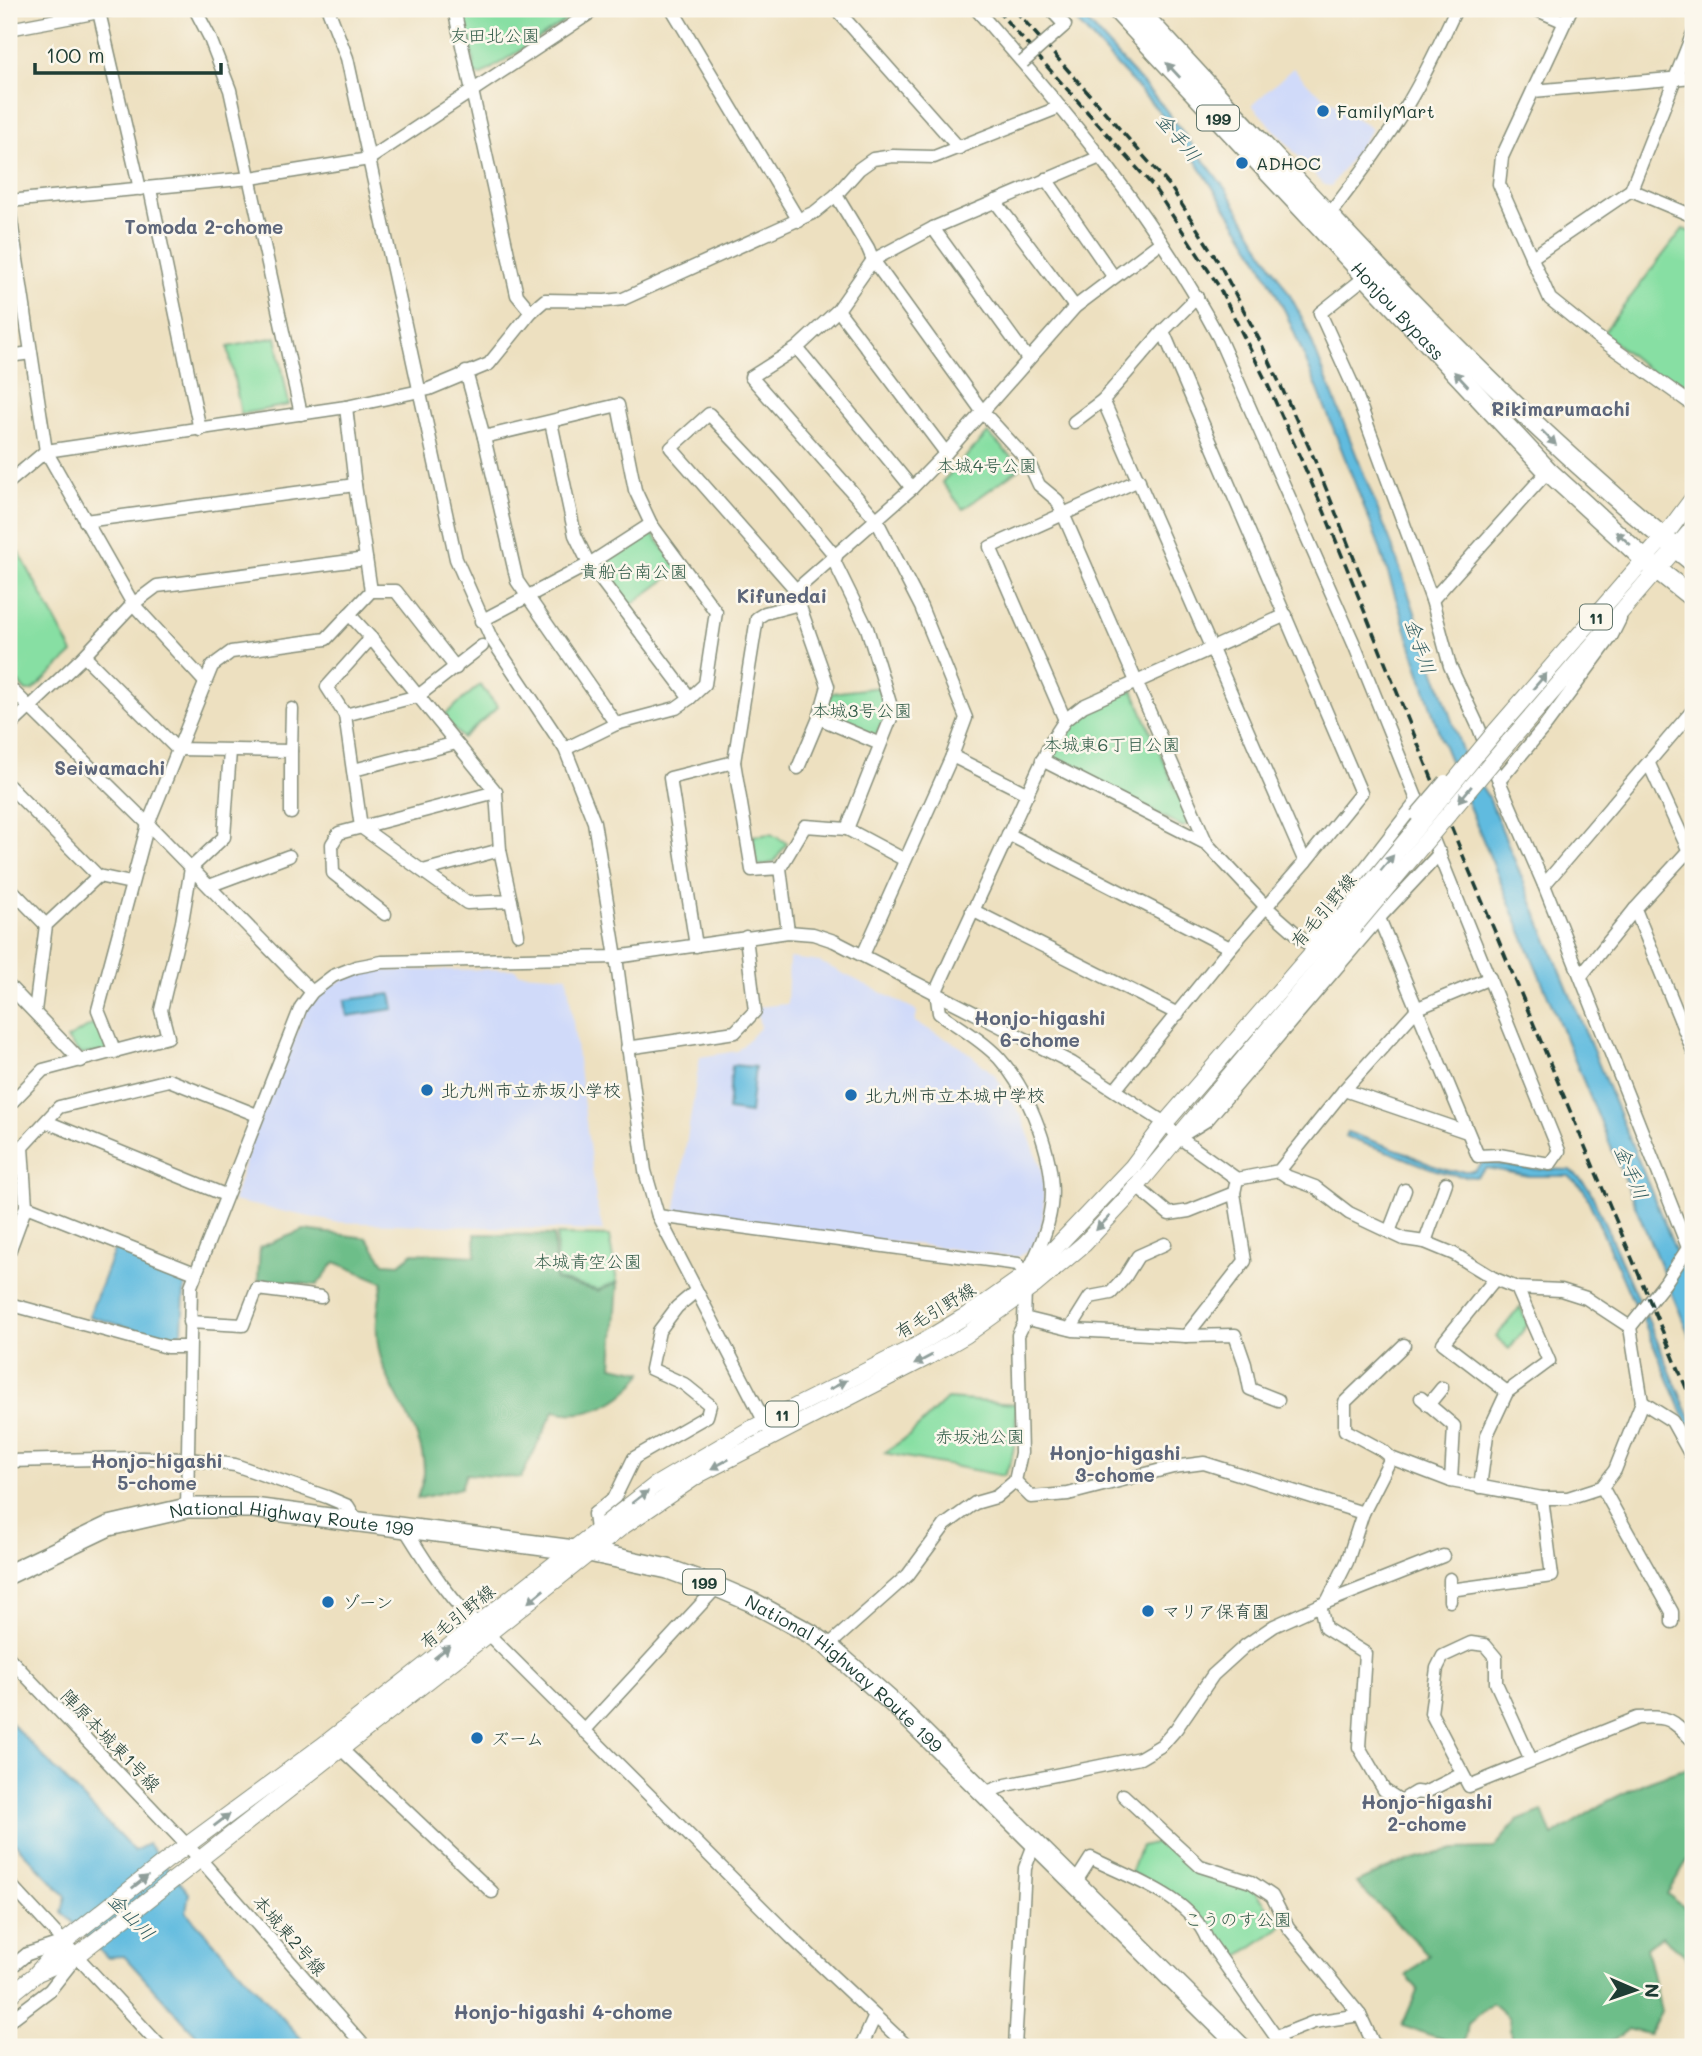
<svg xmlns="http://www.w3.org/2000/svg" width="1702" height="2056" font-family="Mali,'Klee One',sans-serif">
	<style>
		.built { fill: #d0daf9 }
		.green { fill: #87dfa3; stroke: #538e6c; stroke-width: 2 }
		.forest { fill: #6dbe89; stroke: #467e5e; stroke-width: 2 }
		.water { fill: #61bbdf; stroke: #407c8a; stroke-width: 2 }
		.lines { fill: none; stroke-linecap: round; stroke-linejoin: round }
		.minor-casing { stroke: #868e7a; stroke-width: 15 }
		.major-casing { stroke: #868e7a; stroke-width: 18 }
		.highway-casing { stroke: #868e7a; stroke-width: 22 }
		.minor { stroke: #fff; stroke-width: 12 }
		.major { stroke: #fff; stroke-width: 16 }
		.highway { stroke: #fff; stroke-width: 19 }
		.rail { stroke: #1f3d34; stroke-width: 3.5; stroke-dasharray: 10 5; stroke-linecap: butt }
		.minor-bridge-casing { stroke: #868e7a; stroke-width: 15; stroke-linecap: butt }
		.major-bridge-casing { stroke: #868e7a; stroke-width: 18; stroke-linecap: butt }
		.minor-bridge { stroke: #fff; stroke-width: 12 }
		.major-bridge { stroke: #fff; stroke-width: 16 }
		.oneway { fill: #8f9e9a }
		.poi-dot { fill: #1f6fb2; stroke: #fbf7ec; stroke-width: 2.5 }
		.labels { text-anchor: middle; dominant-baseline: central; stroke-width: 5; stroke-linejoin: round; paint-order: stroke }
		.shield { fill: #fbf7ec; stroke: #61756b; stroke-width: 2 }
		.shield-label { font-size: 16px; font-weight: bold; fill: #1f3d34 }
		.park-label { font-size: 18px; fill: #345d4a; stroke: #fbf7ec }
		.poi-label { font-size: 18px; fill: #1f3d34; stroke: #fbf7ec; text-anchor: start }
		.street-label { font-size: 18px; fill: #1f3d34; stroke: #fbf7ec }
		.water-label { font-size: 19px; font-style: italic; fill: #305c5f; stroke: #fbf7ec }
		.neighbourhood-label { font-size: 19px; font-weight: bold; fill: #5d667a; stroke: #fbf7ec }
	</style>
	<rect width="100%" height="100%" fill="#fbf7ec"/>
	<filter id="ink" filterUnits="userSpaceOnUse"><feTurbulence type="fractalNoise" baseFrequency=".0143" numOctaves="2"/><feDisplacementMap in="SourceGraphic" scale="14" xChannelSelector="R" yChannelSelector="G"/><feConvolveMatrix kernelMatrix="1 2 1 2 8 2 1 2 1" color-interpolation-filters="sRGB"/></filter>
	<filter id="wash" filterUnits="userSpaceOnUse"><feTurbulence type="fractalNoise" baseFrequency=".00686" numOctaves="4" result="noise"/><feDisplacementMap in="SourceGraphic" scale="28" xChannelSelector="R" yChannelSelector="G"/><feGaussianBlur stdDeviation="1.57" result="paint"/><feColorMatrix in="noise" values="0 0 0 0 0 0 0 0 0 0 0 0 0 0 0 0 0 1.4 0 .05"/><feComposite in="paint" operator="in"/></filter>
	<g filter="url(#wash)">
		<rect width="100%" height="100%" fill="#ede0c0"/>
		<g class="built">
			<polygon points="1293,68 1312,88 1372,129 1331,186 1324,185 1252,105"/>
			<polygon points="789,958 820,962 914,1009 917,1012 915,1022 961,1047 995,1075 1021,1115 1042,1170 1044,1201 1042,1223 1032,1249 1017,1257 675,1214 700,1057 737,1051 760,1028 757,1007 787,1004"/>
			<polygon points="515,969 519,973 567,976 597,1206 603,1231 335,1222 233,1201 253,1136 308,1006 326,989 350,976 369,971"/>
		</g>
		<g class="green">
			<polygon points="461,9 584,9 480,76 474,74 473,59"/>
			<polygon points="1683,229 1693,233 1693,406 1603,333"/>
			<polygon points="276,337 289,405 241,414 228,347"/>
			<polygon points="988,433 1021,467 963,509 942,482"/>
			<polygon points="651,532 680,569 628,607 598,564"/>
			<polygon points="19,552 73,653 32,691 26,691 9,673 9,560"/>
			<polygon points="480,685 498,707 462,738 443,716"/>
			<polygon points="879,687 886,713 875,739 829,718 825,709 832,693"/>
			<path d="M1133,690L1190,822L1183,827L1050,759C1074,714 1087,709 1133,690Z"/>
			<polygon points="771,834 787,843 774,862 761,866 756,863 753,836"/>
			<polygon points="99,1021 108,1045 105,1052 80,1054 67,1039"/>
			<polygon points="557,1235 609,1236 617,1282 598,1290 556,1279"/>
			<polygon points="1520,1307 1528,1324 1509,1349 1496,1337"/>
			<path d="M947,1399L1016,1404C1016,1431 1017,1452 1004,1476L884,1453L910,1435Z"/>
			<polygon points="1166,1840 1194,1864 1252,1887 1282,1926 1230,1962 1209,1929 1179,1899 1131,1873 1141,1846"/>
		</g>
		<g class="forest">
			<path d="M304,1230L367,1238L384,1263L400,1264L413,1253L476,1256L475,1234L554,1235L555,1280L598,1291L618,1283L612,1366L643,1372C625,1402 588,1420 554,1411L521,1478L466,1474L461,1488L417,1499C419,1490 424,1481 424,1472C425,1432 393,1399 382,1362C373,1334 377,1309 383,1282L335,1262L317,1285L258,1280L260,1247Z"/>
			<polygon points="1692,1766 1693,1851 1667,1894 1688,1910 1693,1911 1693,1977 1689,1977 1686,1956 1662,1936 1646,1948 1661,2011 1649,2034 1627,2029 1612,2041 1612,2047 1600,2047 1597,2044 1589,2047 1512,2047 1509,2018 1492,2003 1468,2024 1464,2046 1402,2026 1418,1989 1406,1976 1429,1955 1356,1883 1395,1865 1455,1849 1494,1848 1517,1821 1542,1811 1552,1836 1608,1801 1649,1781"/>
		</g>
		<g class="water">
			<polygon points="1065,9 1076,9 1162,105 1200,155 1227,191 1292,299 1303,320 1393,548 1467,765 1489,798 1693,1293 1693,1344 1441,739 1379,545 1319,392 1286,313 1256,255 1194,158 1157,109"/>
			<polygon points="391,994 394,1009 347,1016 345,1000"/>
			<polygon points="732,1065 755,1067 750,1113 728,1110"/>
			<path d="M1347,1132L1404,1152L1431,1165L1450,1171H1474L1484,1162L1528,1169L1571,1170L1589,1188L1639,1302L1635,1306L1584,1190L1569,1176H1528L1487,1168L1476,1177C1442,1175 1433,1169 1402,1157C1383,1149 1364,1145 1345,1136Z"/>
			<polygon points="115,1248 187,1277 184,1294 182,1331 168,1339 89,1316"/>
			<polygon points="1646,1315 1693,1425 1693,1437 1643,1320"/>
			<polygon points="9,1721 134,1851 148,1844 189,1893 186,1912 309,2047 207,2047 124,1956 107,1957 62,1912 66,1896 9,1837"/>
		</g>
	</g>
	<g filter="url(#ink)">
		<g class="lines">
			<g class="minor-casing">
				<g id="minor">
					<polyline points="195,9 209,36 230,90 301,414"/>
					<polyline points="328,9 347,58 456,559 491,638 565,749 594,822 616,957 645,1171 658,1216 772,1436"/>
					<polyline points="454,9 517,295 531,312"/>
					<polyline points="672,9 799,221"/>
					<polyline points="836,9 959,148"/>
					<path d="M976,9C1066,111 1155,217 1219,338L1354,644L1559,1151L1550,1164L1499,1155L1478,1156L1379,918L1440,853"/>
					<polyline points="1535,9 1565,22"/>
					<polyline points="1571,9 1502,157 1499,184 1550,299 1596,336 1693,405"/>
					<polyline points="99,12 140,189"/>
					<polyline points="9,29 115,9"/>
					<polyline points="1533,91 1693,77"/>
					<polyline points="1046,179 1113,276"/>
					<polyline points="150,189 200,430"/>
					<polyline points="1631,190 1693,216"/>
					<polyline points="836,195 868,248 873,260 982,411 1028,461 1039,485 1057,500 1207,844 1266,907 1307,943 1418,800"/>
					<polyline points="9,201 251,178 369,159 596,9"/>
					<polyline points="995,201 1075,307"/>
					<polyline points="9,207 46,451 133,604 204,681"/>
					<path d="M1326,219C1354,182 1383,145 1407,105C1426,74 1441,41 1456,9"/>
					<polyline points="933,228 1028,359"/>
					<polyline points="1531,258 1631,190 1693,33"/>
					<polyline points="1369,274 1320,313 1353,386 1432,600 1450,666 1479,728 1499,781 1544,885 1693,1260"/>
					<polyline points="838,310 946,453"/>
					<polyline points="1163,331 1361,793 1305,862"/>
					<polyline points="797,348 912,488"/>
					<polyline points="9,356 31,353"/>
					<polyline points="466,372 484,437 618,405 635,490 651,524 589,564 481,621"/>
					<polyline points="551,422 575,535 589,564 690,698 676,708 616,724"/>
					<polyline points="1074,422 1103,400"/>
					<polyline points="484,437 517,581 616,724 565,749"/>
					<polyline points="9,482 46,451 346,407 429,389 489,364 531,312 545,300 605,301 623,299 815,212 836,195 859,169 873,159 893,156 934,157 1060,107"/>
					<polyline points="85,521 355,485"/>
					<polyline points="651,524 716,612 705,684 690,698"/>
					<polyline points="836,557 777,486 709,414 671,448 796,590 799,604 828,686 819,718 880,744"/>
					<polyline points="833,559 867,628 893,713 847,829 905,860"/>
					<polyline points="796,590 912,488 946,453 1075,307 1161,242"/>
					<polyline points="371,591 396,591 456,668"/>
					<polyline points="1432,600 1548,471"/>
					<polyline points="349,614 371,638"/>
					<polygon points="371,638 496,792 500,850 511,901 467,903 361,827 345,715 327,687"/>
					<polyline points="84,656 177,749 291,751 291,813"/>
					<polyline points="9,687 148,824 312,992"/>
					<polyline points="345,715 418,696 482,646"/>
					<polyline points="1065,720 990,547 1139,480"/>
					<polyline points="9,727 84,656 133,604 157,586 366,559"/>
					<polyline points="291,751 292,709"/>
					<polyline points="952,756 1028,794"/>
					<polyline points="1042,760 1207,844"/>
					<polyline points="734,762 752,870 780,868 788,932"/>
					<polyline points="1649,764 1693,860"/>
					<polyline points="798,768 819,718"/>
					<polyline points="354,770 456,743"/>
					<polyline points="1499,781 1546,725 1611,637 1620,619"/>
					<polyline points="9,786 98,876 131,883"/>
					<polyline points="1008,834 1230,948"/>
					<polyline points="780,868 805,826 847,829"/>
					<polyline points="423,871 500,850"/>
					<polyline points="1544,885 1693,710"/>
					<polyline points="209,886 289,856"/>
					<polyline points="9,887 46,925"/>
					<polyline points="511,901 518,934"/>
					<polyline points="1635,909 1693,1051"/>
					<polyline points="972,910 1178,1014"/>
					<polyline points="385,914 333,873 332,844 339,833 496,792"/>
					<polyline points="696,946 670,778 734,762 757,618 765,613 799,604"/>
					<polyline points="863,955 952,756 966,718 921,607 876,519 751,377 797,348 838,310 873,260 933,228 1100,157"/>
					<polyline points="1581,976 1635,909 1689,850"/>
					<polyline points="9,986 81,1061"/>
					<polyline points="35,1011 46,925 98,876"/>
					<polyline points="627,1048 735,1032 755,1011 746,937"/>
					<polyline points="115,1052 98,1010 148,824 212,666 231,652 326,639 371,591 355,485 346,407"/>
					<polyline points="1115,1090 1230,948 1305,862 1103,400 1163,331 1197,297"/>
					<polyline points="1344,1090 1467,1132"/>
					<polyline points="9,1105 43,1070 168,1037 161,1010 182,922 191,868 224,837 230,751"/>
					<polyline points="47,1122 225,1195"/>
					<polyline points="1186,1133 1207,1120 1379,918"/>
					<polyline points="1279,1171 1288,1177 1315,1187 1349,1213 1404,1239 1425,1242 1454,1254 1495,1279 1517,1288 1561,1290 1586,1298 1630,1327"/>
					<polyline points="1137,1187 1169,1214 1189,1211 1234,1193"/>
					<polyline points="658,1216 1018,1264 1026,1275"/>
					<polyline points="1389,1232 1405,1190"/>
					<polyline points="1425,1242 1446,1183"/>
					<polyline points="9,1252 26,1206"/>
					<path d="M1028,1271C1039,1250 1048,1230 1051,1206C1057,1161 1029,1091 999,1058C982,1040 959,1027 939,1013L936,991L1052,740L1065,720L1083,706L1286,615"/>
					<polyline points="195,1273 26,1206 22,1147 59,1107 169,1080 257,1115"/>
					<polyline points="1495,1279 1443,1343 1507,1392 1549,1361 1517,1288"/>
					<polyline points="9,1304 167,1347 188,1347"/>
					<polyline points="1024,1318 1073,1330 1186,1336 1245,1261 1234,1193 1237,1179"/>
					<polyline points="189,1322 243,1325 257,1289 321,1297"/>
					<polyline points="1070,1329 1090,1297 1111,1293 1125,1277 1138,1256 1165,1244"/>
					<polyline points="1186,1336 1235,1335 1245,1364 1250,1389 1278,1400"/>
					<polyline points="1421,1398 1454,1426 1451,1481"/>
					<polyline points="1642,1402 1672,1421 1693,1459"/>
					<polyline points="1428,1405 1442,1388"/>
					<polyline points="1391,1458 1382,1450 1345,1430 1345,1402 1404,1345"/>
					<polyline points="9,1461 141,1458 189,1459 235,1465 327,1497 348,1506 357,1521"/>
					<polyline points="1015,1481 1031,1497 1068,1494 1173,1467 1204,1463 1363,1513"/>
					<polyline points="1480,1487 1487,1435 1507,1392"/>
					<polyline points="1602,1487 1672,1612 1672,1622"/>
					<polyline points="187,1508 191,1286 301,1007 312,992 333,976 356,967 382,962 616,957 788,932 813,934 834,941 1072,1063 1165,1123 1180,1138 1237,1179 1279,1171 1344,1090 1418,1008 1490,978"/>
					<path d="M404,1527C428,1566 452,1605 488,1634L791,1937L908,2047"/>
					<polyline points="596,1530 594,1514 615,1497 634,1458 707,1416 710,1405 684,1384 651,1369 659,1331 677,1307 696,1291"/>
					<polyline points="1450,1579 1450,1601"/>
					<polyline points="1450,1590 1552,1576 1542,1498"/>
					<polyline points="1327,1602 1443,1556"/>
					<polyline points="1320,1605 1325,1628 1365,1653 1359,1747 1384,1790 1401,1801 1416,1792 1424,1793 1462,1774"/>
					<polyline points="828,1646 908,1575 945,1525 975,1503 996,1497 1015,1481 1021,1453 1018,1335 1024,1323 1025,1288"/>
					<polyline points="9,1658 199,1858 365,2047"/>
					<polyline points="584,1731 717,1587"/>
					<polyline points="340,1748 492,1892"/>
					<path d="M1531,1760L1496,1683V1658L1485,1645L1471,1643L1443,1656L1437,1668L1431,1713L1469,1786L1637,1718C1669,1716 1671,1718 1693,1741"/>
					<polyline points="984,1793 1006,1785 1140,1758 1162,1745 1176,1729 1213,1675 1245,1646 1274,1626 1327,1602 1347,1562 1363,1513 1391,1458 1451,1481 1542,1498 1568,1498 1602,1487 1615,1470 1642,1402 1630,1327 1665,1283 1692,1242"/>
					<polyline points="1123,1795 1200,1866 1251,1882 1272,1896 1288,1927 1360,2015 1314,2022 1276,2037"/>
					<polyline points="9,1883 161,2047"/>
					<path d="M1075,1883L1091,1858C1130,1878 1189,1896 1207,1939L1283,2047"/>
					<polyline points="9,1969 27,1954 64,1942"/>
					<polyline points="1360,2015 1373,2043 1379,2047"/>
					<polyline points="9,2021 50,1990 76,1957"/>
					<polyline points="861,2047 875,2016"/>
					<polyline points="1015,2047 1025,1868 1035,1842"/>
				</g>
			</g>
			<g class="major-casing">
				<g id="major">
					<polyline points="1495,732 1664,537 1693,498"/>
					<polyline points="1509,742 1693,528"/>
					<polyline points="40,1972 76,1956 488,1634 622,1527 700,1474 926,1358 966,1335 1034,1286 1084,1244 1127,1198 1353,928"/>
					<polyline points="9,1996 35,1975 64,1942 167,1860 322,1746 654,1486 747,1431 914,1347 977,1309 1038,1266 1132,1167 1165,1123 1344,916"/>
				</g>
			</g>
			<g class="highway-casing">
				<g id="highway">
					<path id="s1" d="M1116,9L1548,471L1645,560L1693,598"/>
					<path d="M1137,9C1315,200 1489,399 1693,562"/>
					<path id="s2" d="M9,1574L109,1526L187,1508H253L589,1552L668,1569L717,1587L752,1602L811,1634L828,1646L895,1705L1241,2047"/>
				</g>
			</g>
			<use href="#minor" class="minor"/>
			<use href="#major" class="major"/>
			<use href="#highway" class="highway"/>
			<g class="rail">
				<polyline points="996,9 1153,186 1218,285 1267,383 1324,511 1459,846 1693,1404"/>
				<polyline points="1014,9 1170,186 1219,263 1262,345 1313,456 1365,586"/>
			</g>
			<g class="minor-bridge-casing">
				<g id="minor-bridge">
					<polyline points="1023,62 1065,25 1050,9"/>
					<polyline points="1416,815 1445,781"/>
				</g>
			</g>
			<g class="major-bridge-casing">
				<g id="major-bridge">
					<polyline points="1344,916 1495,732"/>
					<polyline points="1353,928 1509,742"/>
				</g>
			</g>
			<use href="#minor-bridge" class="minor-bridge"/>
			<use href="#major-bridge" class="major-bridge"/>
		</g>
		<defs><path id="oneway-solid" d="M-6-.8H1V-3.2L6.5 0L1 3.2V.8H-6Z" transform="scale(1.75)"/></defs>
		<g class="oneway">
			<use href="#oneway-solid" transform="translate(1173 70) rotate(-133)"/>
			<use href="#oneway-solid" transform="translate(1461 379) rotate(-133)"/>
			<use href="#oneway-solid" transform="translate(1549 438) rotate(45)"/>
			<use href="#oneway-solid" transform="translate(1623 538) rotate(-138)"/>
			<use href="#oneway-solid" transform="translate(1540 681) rotate(-49)"/>
			<use href="#oneway-solid" transform="translate(1465 794) rotate(130)"/>
			<use href="#oneway-solid" transform="translate(1387 863) rotate(-50)"/>
			<use href="#oneway-solid" transform="translate(1103 1223) rotate(134)"/>
			<use href="#oneway-solid" transform="translate(923 1360) rotate(152)"/>
			<use href="#oneway-solid" transform="translate(838 1385) rotate(-27)"/>
			<use href="#oneway-solid" transform="translate(720 1464) rotate(152)"/>
			<use href="#oneway-solid" transform="translate(640 1497) rotate(-37)"/>
			<use href="#oneway-solid" transform="translate(536 1596) rotate(141)"/>
			<use href="#oneway-solid" transform="translate(442 1652) rotate(-39)"/>
			<use href="#oneway-solid" transform="translate(222 1820) rotate(-37)"/>
			<use href="#oneway-solid" transform="translate(140 1882) rotate(-38)"/>
		</g>
	</g>
	<g class="poi-dot">
		<circle cx="1323" cy="111" r="7"/>
		<circle cx="1242" cy="163" r="7"/>
		<circle cx="427" cy="1090" r="7"/>
		<circle cx="851" cy="1095" r="7"/>
		<circle cx="328" cy="1602" r="7"/>
		<circle cx="1148" cy="1611" r="7"/>
		<circle cx="477" cy="1738" r="7"/>
	</g>
	<g class="labels">
		<g class="shield">
			<rect x="1197" y="105.5" width="42" height="25" rx="5"/>
			<rect x="1580" y="604.5" width="32" height="25" rx="5"/>
			<rect x="766" y="1401.5" width="32" height="25" rx="5"/>
			<rect x="683" y="1569.5" width="42" height="25" rx="5"/>
		</g>
		<g class="shield-label">
			<text x="1218" y="118">199</text>
			<text x="1596" y="617">11</text>
			<text x="782" y="1414">11</text>
			<text x="704" y="1582">199</text>
		</g>
		<g class="park-label">
			<text x="495" y="35">友田北公園</text>
			<text x="987" y="465">本城4号公園</text>
			<text x="634" y="571">貴船台南公園</text>
			<text x="862" y="710">本城3号公園</text>
			<text x="1112" y="744">本城東6丁目公園</text>
			<text x="588" y="1261">本城青空公園</text>
			<text x="980" y="1436">赤坂池公園</text>
			<text x="1238" y="1919">こうのす公園</text>
		</g>
		<g class="poi-label">
			<text x="1337" y="111">FamilyMart</text>
			<text x="1256" y="163">ADHOC</text>
			<text x="441" y="1090">北九州市立赤坂小学校</text>
			<text x="865" y="1095">北九州市立本城中学校</text>
			<text x="342" y="1602">ゾーン</text>
			<text x="1162" y="1611">マリア保育園</text>
			<text x="491" y="1738">ズーム</text>
		</g>
		<g class="street-label">
			<text stroke="none"><textPath href="#s1" startOffset="413">Honjou Bypass</textPath></text>
			<text transform="translate(1323 910) rotate(-50)">有毛引野線</text>
			<text transform="translate(935 1310) rotate(-31)">有毛引野線</text>
			<text stroke="none"><textPath href="#s2" startOffset="296">National Highway Route 199</textPath></text>
			<text transform="translate(457 1616) rotate(-39)">有毛引野線</text>
			<text stroke="none"><textPath href="#s2" startOffset="884">National Highway Route 199</textPath></text>
			<text transform="translate(111 1740) rotate(46)">陣原本城東1号線</text>
			<text transform="translate(290 1935) rotate(49)">本城東2号線</text>
		</g>
		<g class="water-label">
			<text transform="translate(1179 137) rotate(50)">金手川</text>
			<text transform="translate(1421 646) rotate(71)">金手川</text>
			<text transform="translate(1632 1172) rotate(67)">金手川</text>
			<text transform="translate(132 1916) rotate(46)">金山川</text>
		</g>
		<g class="neighbourhood-label">
			<text x="204" y="226">Tomoda 2-chome</text>
			<text x="1561" y="408">Rikimarumachi</text>
			<text x="782" y="595">Kifunedai</text>
			<text x="110" y="767">Seiwamachi</text>
			<text x="1040" y="1017">Honjo-higashi<tspan x="1040" dy="22">6-chome</tspan></text>
			<text x="1115" y="1452">Honjo-higashi<tspan x="1115" dy="22">3-chome</tspan></text>
			<text x="157" y="1460">Honjo-higashi<tspan x="157" dy="22">5-chome</tspan></text>
			<text x="1427" y="1801">Honjo-higashi<tspan x="1427" dy="22">2-chome</tspan></text>
			<text x="563" y="2011">Honjo-higashi 4-chome</text>
		</g>
	</g>
	<rect width="1702" height="2056" fill="none" stroke="#fbf7ec" stroke-width="35"/>
	<g transform="translate(1635 1990) rotate(92)" stroke="#fbf7ec" stroke-width="5" paint-order="stroke">
	<path d="M0-5L12 26L0 18L-12 26Z" fill="#1f3d34"/>
	<text y="-10" font-size="19" font-weight="bold" text-anchor="middle" fill="#1f3d34">N</text>
	</g>
	<path d="M35 63v10h186v-10" fill="none" stroke="#1f3d34" stroke-width="3.5"/>
	<text x="46" y="63" font-size="21" fill="#1f3d34" stroke="#fbf7ec" stroke-width="5" paint-order="stroke">100 m</text>
</svg>
